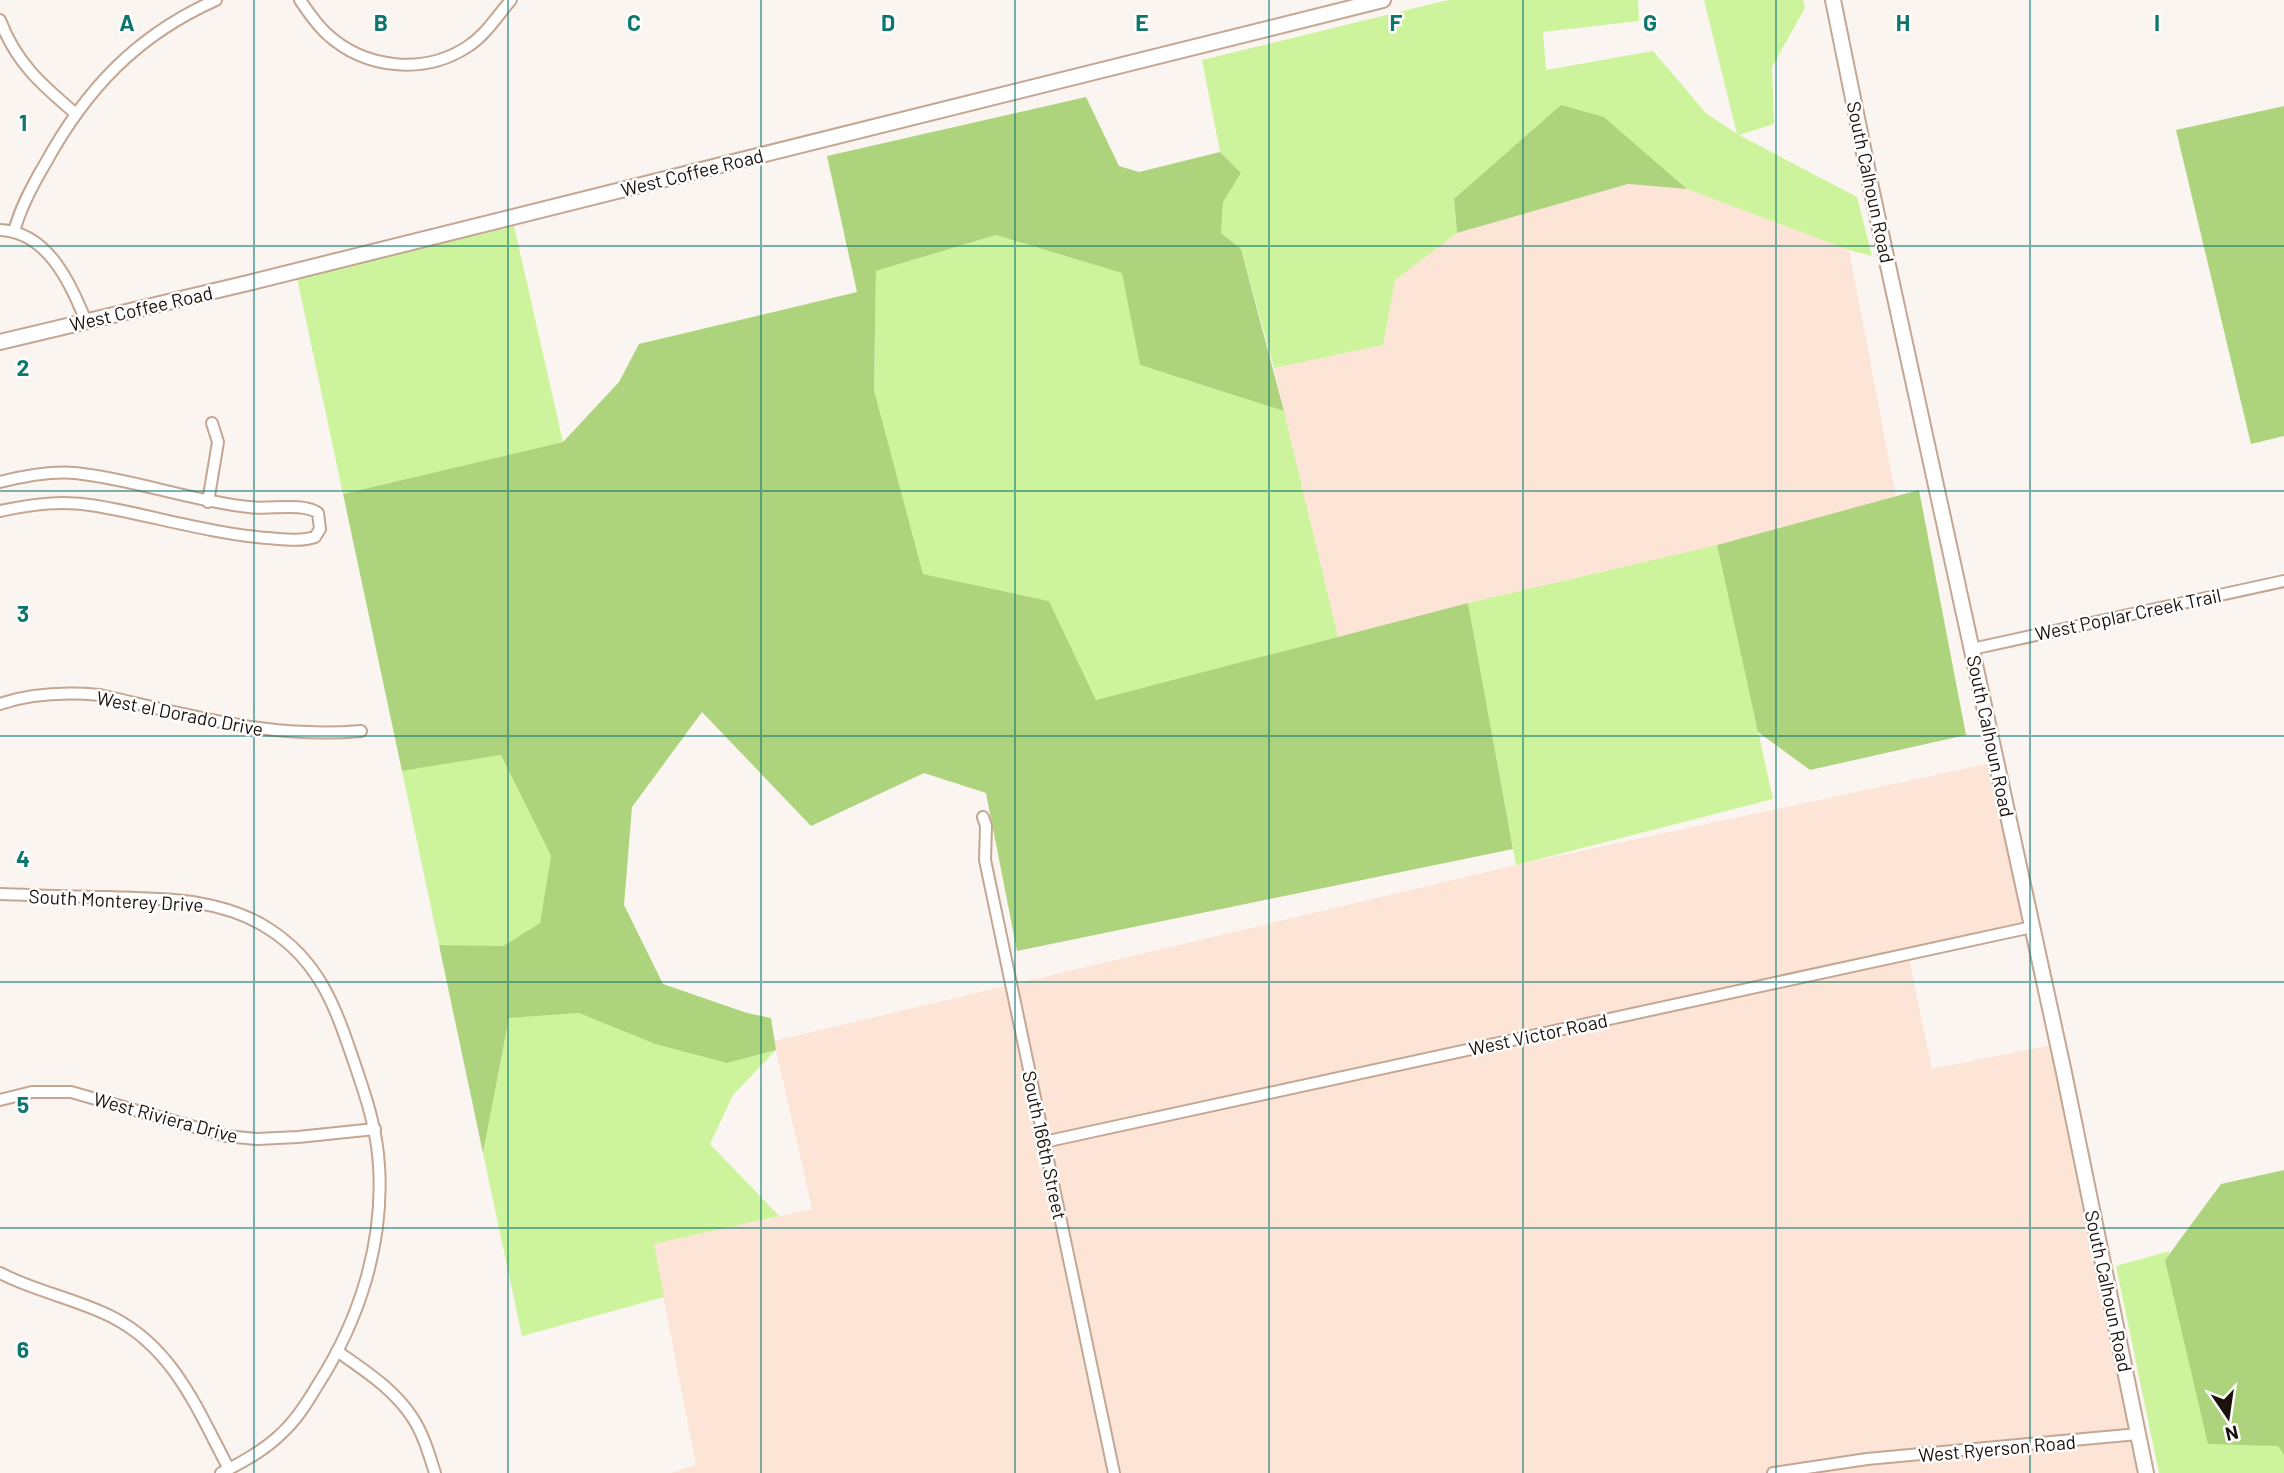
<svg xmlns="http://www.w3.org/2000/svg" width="2284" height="1473" font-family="Barlow,sans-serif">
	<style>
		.built { fill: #fce5d6 }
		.green { fill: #cdf39c }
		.forest { fill: #aed37d }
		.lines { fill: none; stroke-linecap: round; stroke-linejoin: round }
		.minor-casing { stroke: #c3a693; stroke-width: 14 }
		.tertiary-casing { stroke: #c3a693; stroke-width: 18 }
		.minor { stroke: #fff; stroke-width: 10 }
		.tertiary { stroke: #fff; stroke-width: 14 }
		.grid { fill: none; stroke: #0f766e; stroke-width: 2; stroke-opacity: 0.55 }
		.labels { text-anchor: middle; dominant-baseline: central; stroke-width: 5; stroke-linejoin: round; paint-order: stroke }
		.street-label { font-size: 19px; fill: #1c110b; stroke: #fff }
		.grid-label { font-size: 23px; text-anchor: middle; font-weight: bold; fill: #0f766e; stroke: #fff; stroke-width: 5; stroke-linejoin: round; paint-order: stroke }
	</style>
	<rect width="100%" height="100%" fill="#fbf5f1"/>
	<g class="built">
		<polygon points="1628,184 1687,189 1849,250 1896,497 1717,545 1468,603 1338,637 1274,368 1383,345 1395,280 1457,233"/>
		<polygon points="1996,762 2032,927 1908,954 1932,1069 2057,1044 2146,1473 671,1473 696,1465 653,1244 812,1209 774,1041 1516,865"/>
	</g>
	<g class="green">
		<polygon points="1448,0 1638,0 1639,21 1543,32 1546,70 1653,51 1706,113 1737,134 1704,0 1803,0 1805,8 1772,67 1774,124 1739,135 1857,197 1872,256 1849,250 1687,189 1604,117 1454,199 1457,233 1395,280 1383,345 1274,368 1241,249 1221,233 1223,202 1241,173 1220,152 1202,60"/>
		<polygon points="514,226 563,442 343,494 297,278"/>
		<polygon points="996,235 1123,273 1140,365 1284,411 1338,637 1096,700 1049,601 923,574 874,390 876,271"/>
		<polygon points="1717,545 1773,799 1516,865 1468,603"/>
		<polygon points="501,755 551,856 540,923 503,946 439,945 402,771"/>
		<polygon points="579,1013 655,1044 727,1063 776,1050 733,1095 710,1144 779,1216 654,1244 664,1297 522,1336 483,1153 509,1018"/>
		<polygon points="2170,1251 2165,1260 2284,1455 2284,1473 2159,1473 2116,1266"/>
	</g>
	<g class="forest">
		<polygon points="1086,97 1119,166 1139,172 1220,152 1241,173 1223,202 1221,233 1241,249 1284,411 1140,365 1122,273 996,235 876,271 874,390 923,574 1049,601 1096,700 1468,603 1513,849 1017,951 986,793 924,773 811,826 702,712 632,807 624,905 663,984 747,1013 771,1018 776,1050 727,1063 655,1044 579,1013 509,1018 483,1153 439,945 503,946 540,923 551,856 501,755 402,771 343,494 563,442 619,382 639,344 857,292 827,156"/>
		<polygon points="1561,105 1604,117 1687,189 1628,184 1457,233 1454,199"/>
		<polygon points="2284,106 2284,436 2251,444 2176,130"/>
		<polygon points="1919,490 1966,735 1810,770 1758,732 1717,545"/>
		<polygon points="2284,1170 2284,1455 2278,1446 2208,1444 2165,1260 2221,1184"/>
	</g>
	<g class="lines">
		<g class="minor-casing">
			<g id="minor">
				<path d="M300,0C308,12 316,24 327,34C365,69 424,75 467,47C486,35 497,16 511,0"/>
				<path d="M0,20C16,63 42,85 76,114"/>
				<path d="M0,230C48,232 70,283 86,321"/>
				<path d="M14,232C20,208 32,186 45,164C86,89 137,35 216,0"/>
				<path d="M0,482C24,476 50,471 75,473C134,479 190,501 249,507C269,510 302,502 318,513L320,529L315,537C300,542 282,539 267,538C209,533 154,516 97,506C63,500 33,504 0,511"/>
				<polyline points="208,502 218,442 212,423"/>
				<polyline points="1972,649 2284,581"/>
				<path d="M0,704C32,693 66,692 100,695C189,715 269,739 361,731"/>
				<polyline points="983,817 986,826 985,860 1114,1473"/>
				<path d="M0,894C35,895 70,897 106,897C162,899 220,897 269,929C319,961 335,1006 353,1059C365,1094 377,1128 379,1166C384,1244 359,1321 317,1386C307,1403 297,1419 282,1433C265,1450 243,1462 221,1473"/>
				<polyline points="0,1100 32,1092 71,1092 226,1136 257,1139 298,1137 375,1129"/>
				<polyline points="1044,1142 2032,927"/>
				<path d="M0,1273C36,1292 78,1299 114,1318C175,1350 198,1411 229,1469"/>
				<path d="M337,1351C364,1370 394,1389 412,1417C423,1433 429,1454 435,1473"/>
				<polyline points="1773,1473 1867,1459 2138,1434"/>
			</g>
		</g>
		<g class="tertiary-casing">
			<g id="tertiary">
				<polyline points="1833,0 1872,192 2063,1068 2146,1473"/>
				<polyline points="0,342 248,283 1383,0"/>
			</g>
		</g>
		<use href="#minor" class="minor"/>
		<use href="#tertiary" class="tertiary"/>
	</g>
	<path class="grid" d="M254,0V1473M508,0V1473M761,0V1473M1015,0V1473M1269,0V1473M1523,0V1473M1776,0V1473M2030,0V1473M0,246H2284M0,491H2284M0,736H2284M0,982H2284M0,1228H2284"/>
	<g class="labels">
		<g class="street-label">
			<text transform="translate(692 172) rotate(-14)">West Coffee Road</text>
			<text transform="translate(1871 182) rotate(78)">South Calhoun Road</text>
			<text transform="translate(141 308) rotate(-13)">West Coffee Road</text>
			<text transform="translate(2128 614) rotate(-12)">West Poplar Creek Trail</text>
			<text transform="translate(180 713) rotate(11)">West el Dorado Drive</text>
			<text transform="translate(1991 736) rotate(78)">South Calhoun Road</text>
			<text transform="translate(116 900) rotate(3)">South Monterey Drive</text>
			<text transform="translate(1538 1034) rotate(-12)">West Victor Road</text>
			<text transform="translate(166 1117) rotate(15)">West Riviera Drive</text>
			<text transform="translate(1045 1145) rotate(78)">South 166th Street</text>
			<text transform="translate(2109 1291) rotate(78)">South Calhoun Road</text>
			<text transform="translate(1997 1448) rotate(-5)">West Ryerson Road</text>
		</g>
	</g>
	<g class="grid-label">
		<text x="127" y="31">A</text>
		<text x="381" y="31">B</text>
		<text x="634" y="31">C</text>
		<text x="888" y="31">D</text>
		<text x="1142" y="31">E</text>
		<text x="1396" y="31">F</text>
		<text x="1650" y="31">G</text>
		<text x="1903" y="31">H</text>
		<text x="2157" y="31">I</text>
		<text x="23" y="131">1</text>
		<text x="23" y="376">2</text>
		<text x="23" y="622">3</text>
		<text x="23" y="867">4</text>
		<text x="23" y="1113">5</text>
		<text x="23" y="1358">6</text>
	</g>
	<g transform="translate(2228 1417) rotate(167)" stroke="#ffffff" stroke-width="5" paint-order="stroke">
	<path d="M0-5L12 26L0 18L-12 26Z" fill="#1c110b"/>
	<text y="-10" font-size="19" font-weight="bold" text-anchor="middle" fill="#1c110b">N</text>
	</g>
</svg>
